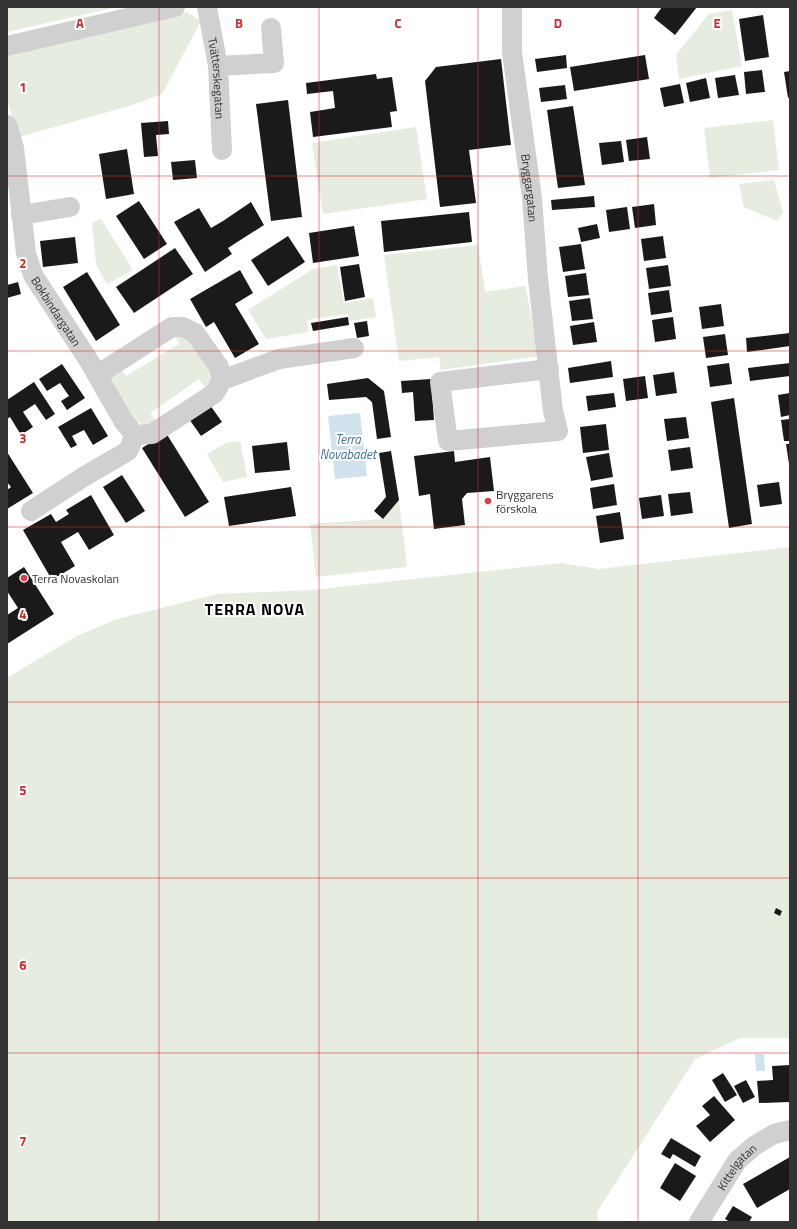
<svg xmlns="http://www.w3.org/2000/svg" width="797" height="1229" font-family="'Titillium Web',sans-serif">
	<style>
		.green { fill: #e6ecdf }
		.water { fill: #cfe2ee }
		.building { fill: #1a1a1a }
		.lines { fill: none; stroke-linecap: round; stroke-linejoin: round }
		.minor { stroke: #d0d0d0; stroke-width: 20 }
		.grid { fill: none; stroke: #d62828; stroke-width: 1; stroke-opacity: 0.55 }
		.poi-dot { fill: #e63946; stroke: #fff; stroke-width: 1.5 }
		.labels { text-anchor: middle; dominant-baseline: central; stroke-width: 4; stroke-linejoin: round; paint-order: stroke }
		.street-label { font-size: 12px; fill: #333; stroke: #fff }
		.poi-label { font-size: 12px; fill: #333; stroke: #fff; text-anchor: start }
		.water-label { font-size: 13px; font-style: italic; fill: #3f7597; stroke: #fff }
		.district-label { font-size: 16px; font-weight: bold; letter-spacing: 1px; fill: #000; stroke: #fff }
		.grid-label { font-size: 13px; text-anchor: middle; font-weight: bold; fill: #d62828; stroke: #fff; stroke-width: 4; stroke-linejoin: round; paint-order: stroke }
	</style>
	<rect width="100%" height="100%" fill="#fff"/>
	<g class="green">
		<polygon points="7,7 117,7 7,32"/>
		<polygon points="732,10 742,66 679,79 676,55 709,14"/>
		<polygon points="187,12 201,21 162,94 129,106 19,137 7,100 7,54"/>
		<polygon points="773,120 779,170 710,178 704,128"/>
		<polygon points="416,127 427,199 323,214 312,143"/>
		<polygon points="774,180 783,212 777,221 744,207 739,184"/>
		<polygon points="101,219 133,270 107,284 96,264 92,223"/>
		<polygon points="478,245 485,292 525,286 540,356 441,370 439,357 399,361 384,255"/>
		<polygon points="337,265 344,303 373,298 376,317 349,321 348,314 307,320 309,332 266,339 248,310 313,269"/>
		<polygon points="173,333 187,337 213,370 213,382 206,389 199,379 150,413 157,422 144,426 130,417 110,379 119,365 126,376 179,344"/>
		<polygon points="240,441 247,477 223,482 207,454 226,443"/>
		<polygon points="399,500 407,567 316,577 310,524 383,519"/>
		<polygon points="790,547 790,1038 740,1038 695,1059 597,1212 598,1222 7,1222 7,678 77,636 117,619 217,594 312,590 561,563 599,569"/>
	</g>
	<g class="water">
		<polygon points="360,413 367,476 335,479 328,416"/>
		<polygon points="755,1054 764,1054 765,1071 756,1071"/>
	</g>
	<g class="building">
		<polygon points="662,7 697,7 675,35 654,18"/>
		<polygon points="763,15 769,57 745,61 739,19"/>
		<polygon points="566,55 567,68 537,72 535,59"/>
		<polygon points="645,55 649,79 574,91 570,67"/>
		<polygon points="501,59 511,145 469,150 476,203 440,207 425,81 436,67"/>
		<polygon points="762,70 765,92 746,94 744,72"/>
		<polygon points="790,71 790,97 788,98 784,72"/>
		<polygon points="376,74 377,79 392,77 397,111 390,112 392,127 313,137 310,112 335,108 333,91 307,94 306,83"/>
		<polygon points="735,75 739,95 718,98 715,78"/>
		<polygon points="706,78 710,98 690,102 686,83"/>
		<polygon points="680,84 684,103 664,107 660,88"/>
		<polygon points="565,85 567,99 541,102 539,88"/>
		<polygon points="288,100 302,217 271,221 256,104"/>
		<polygon points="573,106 585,185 558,188 547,110"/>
		<polygon points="168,121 169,134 156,135 158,156 144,157 141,123"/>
		<polygon points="647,137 650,159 629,161 626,140"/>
		<polygon points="621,141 624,162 602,165 599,143"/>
		<polygon points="127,149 134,194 106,199 99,154"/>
		<polygon points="195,160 197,178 173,180 171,162"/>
		<polygon points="594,196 595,207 552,210 551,200"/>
		<polygon points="139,201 167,244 144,259 116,216"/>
		<polygon points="251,202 264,225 228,248 232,254 205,272 174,222 199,208 211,228 223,221"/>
		<polygon points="654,204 656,225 635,228 632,207"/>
		<polygon points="627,207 630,229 609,232 606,210"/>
		<polygon points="469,212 472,242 384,252 381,221"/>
		<polygon points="597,224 600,238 581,242 578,228"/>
		<polygon points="354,226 359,256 313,263 309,233"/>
		<polygon points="288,236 305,262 268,286 251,260"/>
		<polygon points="663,236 666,258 644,261 641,239"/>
		<polygon points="75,237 78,263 43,267 40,241"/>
		<polygon points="581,244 585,269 563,272 559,247"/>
		<polygon points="175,248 193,274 134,313 116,287"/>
		<polygon points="359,264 365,297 345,301 340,267"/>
		<polygon points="668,265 671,286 649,289 646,268"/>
		<polygon points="240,270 253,293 235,304 259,344 235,358 214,322 206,327 190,299"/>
		<polygon points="87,272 120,325 96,341 63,287"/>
		<polygon points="586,273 589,295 568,297 565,276"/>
		<polygon points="18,282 21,294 7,298 7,285"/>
		<polygon points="669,290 672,312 651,315 648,293"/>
		<polygon points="590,298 593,319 572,321 569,301"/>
		<polygon points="721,304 724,326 702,329 699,307"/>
		<polygon points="348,317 349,325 313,331 311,323"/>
		<polygon points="673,317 676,339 655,342 652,320"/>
		<polygon points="367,321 369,336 357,338 354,323"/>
		<polygon points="594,322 597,342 573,345 570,326"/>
		<polygon points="790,333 790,346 747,352 746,338"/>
		<polygon points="725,334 728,355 706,358 703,337"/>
		<polygon points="611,361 613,377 570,383 568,368"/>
		<polygon points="729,363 732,384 710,387 707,366"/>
		<polygon points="790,363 790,376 750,381 748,368"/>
		<polygon points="62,364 85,398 67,410 61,401 69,396 60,383 47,391 39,379"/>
		<polygon points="674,372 677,393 656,396 653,375"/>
		<polygon points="645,376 648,398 626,401 623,379"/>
		<polygon points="368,378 384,391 391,437 377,439 372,402 366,397 329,400 327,384"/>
		<polygon points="431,379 434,420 415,421 413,392 402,393 401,381"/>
		<polygon points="34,382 55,414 46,420 35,404 23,412 33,427 21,435 10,417 7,419 7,400"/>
		<polygon points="614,393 616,407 588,411 586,396"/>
		<polygon points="790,393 790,415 781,417 778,395"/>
		<polygon points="734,398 752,524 729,528 711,402"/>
		<polygon points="210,405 222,422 201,436 189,419"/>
		<polygon points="91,408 108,436 93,445 84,430 72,436 77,445 71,448 58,427"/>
		<polygon points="686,417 689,438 667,441 664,419"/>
		<polygon points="790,419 790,441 784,441 781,420"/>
		<polygon points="606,424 609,450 583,453 580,427"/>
		<polygon points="166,433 209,502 185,517 142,448"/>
		<polygon points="287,442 290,470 255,473 252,446"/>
		<polygon points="786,444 790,444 790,464 789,464"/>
		<polygon points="690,447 693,468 671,471 668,450"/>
		<polygon points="391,451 399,500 383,519 374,511 386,497 379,453"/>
		<polygon points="454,451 455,462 490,457 494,491 467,493 462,499 465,525 434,529 430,494 419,496 414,456"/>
		<polygon points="7,452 33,493 7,509 7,490 11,487 7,482"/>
		<polygon points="609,453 613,477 591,481 586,457"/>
		<polygon points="122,475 145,511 126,523 103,487"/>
		<polygon points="779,482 782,504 760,507 757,485"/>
		<polygon points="614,484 617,505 593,509 590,488"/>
		<polygon points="291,487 296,516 229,526 224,497"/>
		<polygon points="690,492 693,513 671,516 668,494"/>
		<polygon points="91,495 114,535 89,550 78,532 61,542 75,566 52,580 23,530 51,514 56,522 69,514 66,510"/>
		<polygon points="661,495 664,516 642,519 639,498"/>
		<polygon points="620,512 624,539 600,543 596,516"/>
		<polygon points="24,567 54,614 7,644 7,615 18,608 7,591 7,578"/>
		<polygon points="776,908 782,911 780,916 774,913"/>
		<polygon points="790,1065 790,1102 759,1103 757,1081 773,1080 772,1066"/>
		<polygon points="723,1073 737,1095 725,1102 712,1080"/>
		<polygon points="746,1080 755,1097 743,1103 734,1086"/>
		<polygon points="714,1096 735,1120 710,1142 696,1126 710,1115 702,1106"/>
		<polygon points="671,1138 701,1156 695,1167 673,1154 670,1159 661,1154"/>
		<polygon points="790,1157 790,1189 757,1208 743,1184"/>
		<polygon points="675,1163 696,1176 680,1201 660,1188"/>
		<polygon points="733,1206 752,1217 749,1222 730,1222 725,1219"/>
	</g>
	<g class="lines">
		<g class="minor">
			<path id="s1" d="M207,7L218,66L222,150"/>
			<path id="s2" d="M512,7V52L532,198L538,279L553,411L558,431L448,441L440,382L549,369"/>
			<polyline points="7,46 175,7"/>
			<polyline points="218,66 274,63 271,28"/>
			<path id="s3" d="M7,125L14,148L26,253L33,275L89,361L124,422L135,435L152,434L215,393L222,380L219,367L195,333L183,327H172L97,375"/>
			<polyline points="21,215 70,207"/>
			<polyline points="222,380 279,359 354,348"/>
			<polyline points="31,511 85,476 128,451 135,435"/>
			<path id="s4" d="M699,1222L737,1161L754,1146L774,1134L790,1130"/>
		</g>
	</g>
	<path class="grid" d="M159,7V1222M319,7V1222M478,7V1222M638,7V1222M7,176H790M7,351H790M7,527H790M7,702H790M7,878H790M7,1053H790"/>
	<g class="poi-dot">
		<circle cx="488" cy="501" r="4"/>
		<circle cx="24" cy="578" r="4"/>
	</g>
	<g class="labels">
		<g class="street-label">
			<text stroke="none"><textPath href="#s1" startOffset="72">Tvätterskegatan</textPath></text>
			<text stroke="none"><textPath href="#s2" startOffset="182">Bryggargatan</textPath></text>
			<text stroke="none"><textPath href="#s3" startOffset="196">Bokbindargatan</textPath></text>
			<text stroke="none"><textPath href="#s4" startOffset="67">Kittelgatan</textPath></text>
		</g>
		<g class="poi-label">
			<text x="496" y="494">Bryggarens<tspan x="496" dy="14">förskola</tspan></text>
			<text x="32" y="578">Terra Novaskolan</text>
		</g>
		<g class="water-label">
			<text x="348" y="439">Terra<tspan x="348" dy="15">Novabadet</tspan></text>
		</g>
		<g class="district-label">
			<text x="255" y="609">TERRA NOVA</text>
		</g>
	</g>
	<g class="grid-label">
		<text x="80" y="28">A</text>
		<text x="239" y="28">B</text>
		<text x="398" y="28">C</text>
		<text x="558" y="28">D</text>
		<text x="717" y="28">E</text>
		<text x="23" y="92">1</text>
		<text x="23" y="268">2</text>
		<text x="23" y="443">3</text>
		<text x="23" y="619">4</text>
		<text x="23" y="795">5</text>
		<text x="23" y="970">6</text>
		<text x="23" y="1146">7</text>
	</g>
	<rect width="797" height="1229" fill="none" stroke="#333333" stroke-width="16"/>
</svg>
